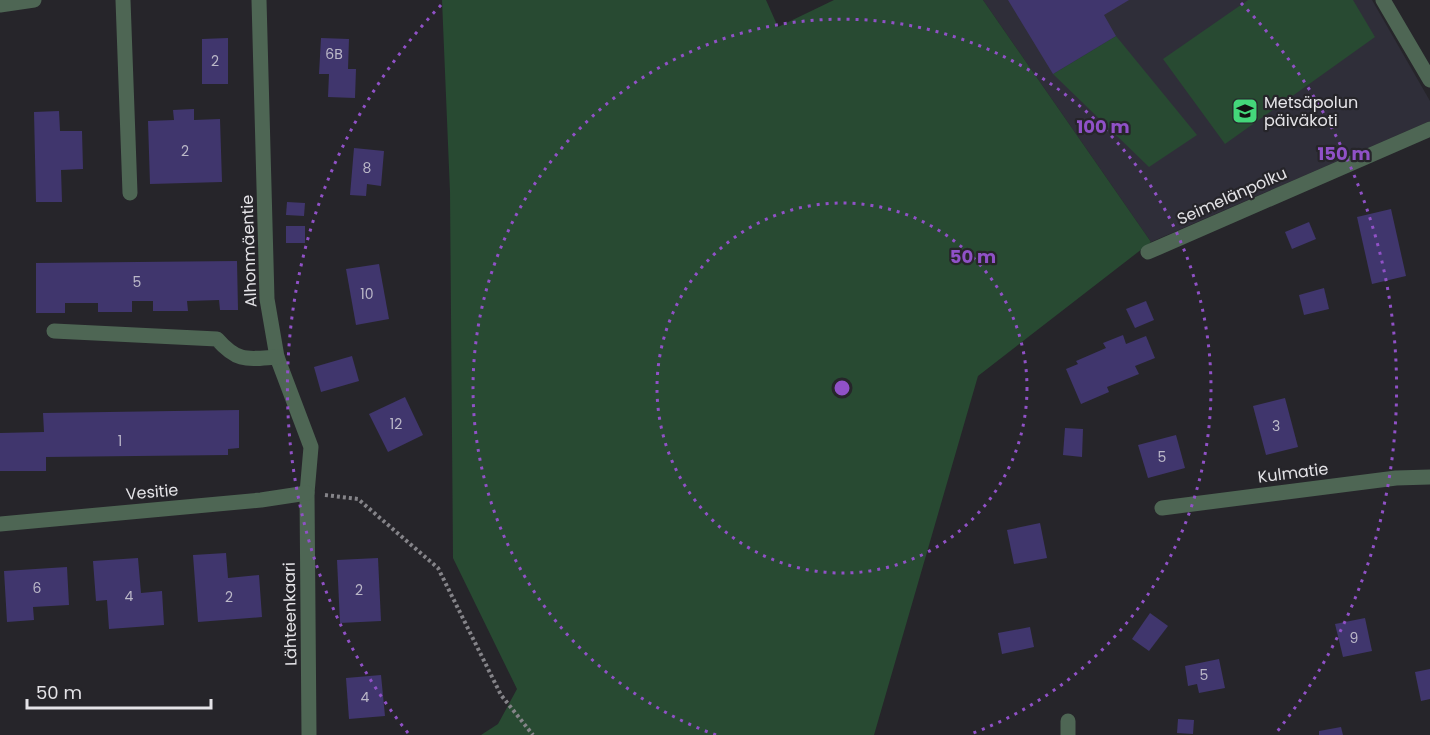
<svg xmlns="http://www.w3.org/2000/svg" width="1430" height="735" font-family="Poppins,sans-serif">
	<style>
		.built { fill: #2f2e39 }
		.green { fill: #284a32 }
		.building { fill: #40366d }
		.lines { fill: none; stroke-linecap: round; stroke-linejoin: round }
		.path { stroke: #858489; stroke-width: 4; stroke-dasharray: 3 3; stroke-linecap: butt }
		.minor { stroke: #4e6654; stroke-width: 15 }
		.ring { fill: none; stroke: #9051c7; stroke-width: 3; stroke-dasharray: 3 6 }
		.labels { text-anchor: middle; dominant-baseline: central; stroke-width: 4.5; stroke-linejoin: round; paint-order: stroke }
		.number-label { font-size: 14px; fill: #bbb8c8 }
		.poi-label { font-size: 16px; fill: #e4e3e7; stroke: #26252a; text-anchor: start }
		.street-label { font-size: 16px; fill: #e4e3e7; stroke: #26252a }
		.centre { fill: #9051c7; stroke: #26252a; stroke-width: 3 }
		.ring-label { font-size: 18px; text-anchor: middle; font-weight: bold; fill: #9051c7; stroke: #26252a; stroke-width: 4.5; stroke-linejoin: round; paint-order: stroke }
	</style>
	<rect width="100%" height="100%" fill="#26252a"/>
	<polygon class="built" points="983,0 1372,0 1430,101 1430,121 1151,242"/>
	<g class="green">
		<polygon points="442,0 766,0 778,27 834,0 983,0 1151,242 978,376 874,735 481,735 498,724 517,689 453,558 450,192"/>
		<polygon points="1248,0 1353,0 1375,37 1225,144 1163,59"/>
		<polygon points="1116,36 1197,135 1149,167 1053,74"/>
	</g>
	<g class="building">
		<polygon points="1008,0 1129,0 1104,15 1116,36 1053,74"/>
		<polygon points="228,38 228,84 202,84 202,39"/>
		<polygon points="321,38 349,39 348,69 356,69 355,98 328,97 329,74 319,74"/>
		<polygon points="194,109 194,120 220,119 222,182 150,184 148,121 174,120 173,110"/>
		<polygon points="59,111 60,131 82,131 83,169 61,170 62,202 36,202 34,112"/>
		<polygon points="354,148 384,151 381,186 367,184 366,196 350,195"/>
		<polygon points="287,202 305,203 304,216 286,215"/>
		<polygon points="1391,209 1406,276 1372,284 1357,217"/>
		<polygon points="1309,222 1316,239 1292,249 1285,232"/>
		<rect x="286" y="226" width="19" height="17"/>
		<polygon points="237,261 238,310 220,310 219,300 187,301 188,311 153,311 153,301 132,301 132,312 98,312 98,303 65,303 65,313 36,313 36,263"/>
		<polygon points="379,264 389,319 356,325 346,269"/>
		<polygon points="1324,288 1329,309 1304,315 1299,295"/>
		<polygon points="1146,301 1154,320 1135,328 1126,309"/>
		<polygon points="1123,335 1126,344 1146,336 1155,358 1135,366 1139,374 1107,387 1109,392 1081,404 1066,369 1078,364 1076,361 1106,348 1103,343"/>
		<polygon points="352,356 359,381 321,392 314,367"/>
		<polygon points="405,397 423,435 388,452 369,414"/>
		<polygon points="1285,398 1298,447 1266,455 1253,406"/>
		<polygon points="239,410 239,448 228,449 228,455 46,457 46,471 0,471 0,433 44,432 43,413"/>
		<polygon points="1065,428 1083,429 1082,457 1063,455"/>
		<polygon points="1176,435 1185,468 1148,478 1138,445"/>
		<polygon points="1040,523 1047,558 1014,564 1007,530"/>
		<polygon points="226,553 228,578 259,575 262,617 198,622 193,555"/>
		<polygon points="138,558 141,593 162,591 164,625 109,629 107,600 96,601 93,561"/>
		<polygon points="378,558 381,621 340,623 337,560"/>
		<polygon points="67,567 69,605 33,607 34,620 7,622 4,571"/>
		<polygon points="1150,613 1168,626 1149,651 1132,639"/>
		<polygon points="1365,618 1372,651 1343,657 1335,624"/>
		<polygon points="1030,627 1034,647 1002,654 998,633"/>
		<polygon points="1219,659 1225,688 1199,693 1197,684 1188,686 1185,666"/>
		<polygon points="1430,669 1430,699 1421,701 1415,672"/>
		<polygon points="381,675 385,716 349,719 346,678"/>
		<polygon points="1178,719 1194,720 1193,734 1177,733"/>
		<polygon points="1341,727 1343,735 1319,735 1319,731"/>
	</g>
	<g class="lines">
		<polyline class="path" points="325,495 358,499 438,568 501,695 533,735"/>
		<g class="minor">
			<polyline points="123,0 130,193"/>
			<polyline points="259,0 267,299 277,357 311,447 307,493 309,735"/>
			<polyline points="1383,0 1430,80"/>
			<polyline points="0,5 34,0"/>
			<polyline points="1148,252 1430,129"/>
			<path d="M54,331L217,339C238,363 248,359 277,357"/>
			<polyline points="1162,508 1396,478 1430,477"/>
			<polyline points="0,524 261,500 307,493"/>
			<polyline points="1068,735 1068,721"/>
		</g>
	</g>
	<g class="ring">
		<circle cx="842" cy="388" r="185"/>
		<path d="M716 735A369 369 0 1 1 968 735"/>
		<path d="M408 733A554 554 0 0 1 443 3M1241 3A554 554 0 0 1 1276 733"/>
	</g>
	<defs>
		<g id="school-square" transform="scale(1.35)"><rect x="-9" y="-9" width="18" height="18" rx="4" fill="#44d77a" stroke="#26252a"/><path d="M0-5L7-2L0 1L-7-2ZM-4 1L0 2.5L4 1V4Q0 6-4 4Z" fill="#111"/></g>
	</defs>
	<g fill-rule="evenodd">
		<use href="#school-square" x="1245" y="111"/>
	</g>
	<g class="labels">
		<g class="number-label">
			<text x="334" y="54">6B</text>
			<text x="215" y="61">2</text>
			<text x="185" y="151">2</text>
			<text x="367" y="168">8</text>
			<text x="137" y="282">5</text>
			<text x="367" y="294">10</text>
			<text x="396" y="424">12</text>
			<text x="1276" y="426">3</text>
			<text x="120" y="441">1</text>
			<text x="1162" y="457">5</text>
			<text x="37" y="588">6</text>
			<text x="359" y="590">2</text>
			<text x="129" y="596">4</text>
			<text x="229" y="597">2</text>
			<text x="1354" y="638">9</text>
			<text x="1204" y="675">5</text>
			<text x="365" y="697">4</text>
		</g>
		<g class="poi-label">
			<text x="1264" y="102">Metsäpolun<tspan x="1264" dy="18">päiväkoti</tspan></text>
		</g>
		<g class="street-label">
			<text transform="translate(1232 196) rotate(-24)">Seimelänpolku</text>
			<text transform="translate(249 251) rotate(-92)">Alhonmäentie</text>
			<text transform="translate(1293 473) rotate(-7)">Kulmatie</text>
			<text transform="translate(152 492) rotate(-5)">Vesitie</text>
			<text transform="translate(290 614) rotate(-91)">Lähteenkaari</text>
		</g>
	</g>
	<circle cx="842" cy="388" r="9" class="centre"/>
	<g class="ring-label">
		<text x="1103" y="133">100 m</text>
		<text x="1344" y="160">150 m</text>
		<text x="973" y="263">50 m</text>
	</g>
	<path d="M27 699v9h184v-9" fill="none" stroke="#e4e3e7" stroke-width="3"/>
	<text x="36" y="699" font-size="18" fill="#e4e3e7" stroke="#26252a" stroke-width="4.5" paint-order="stroke">50 m</text>
</svg>
